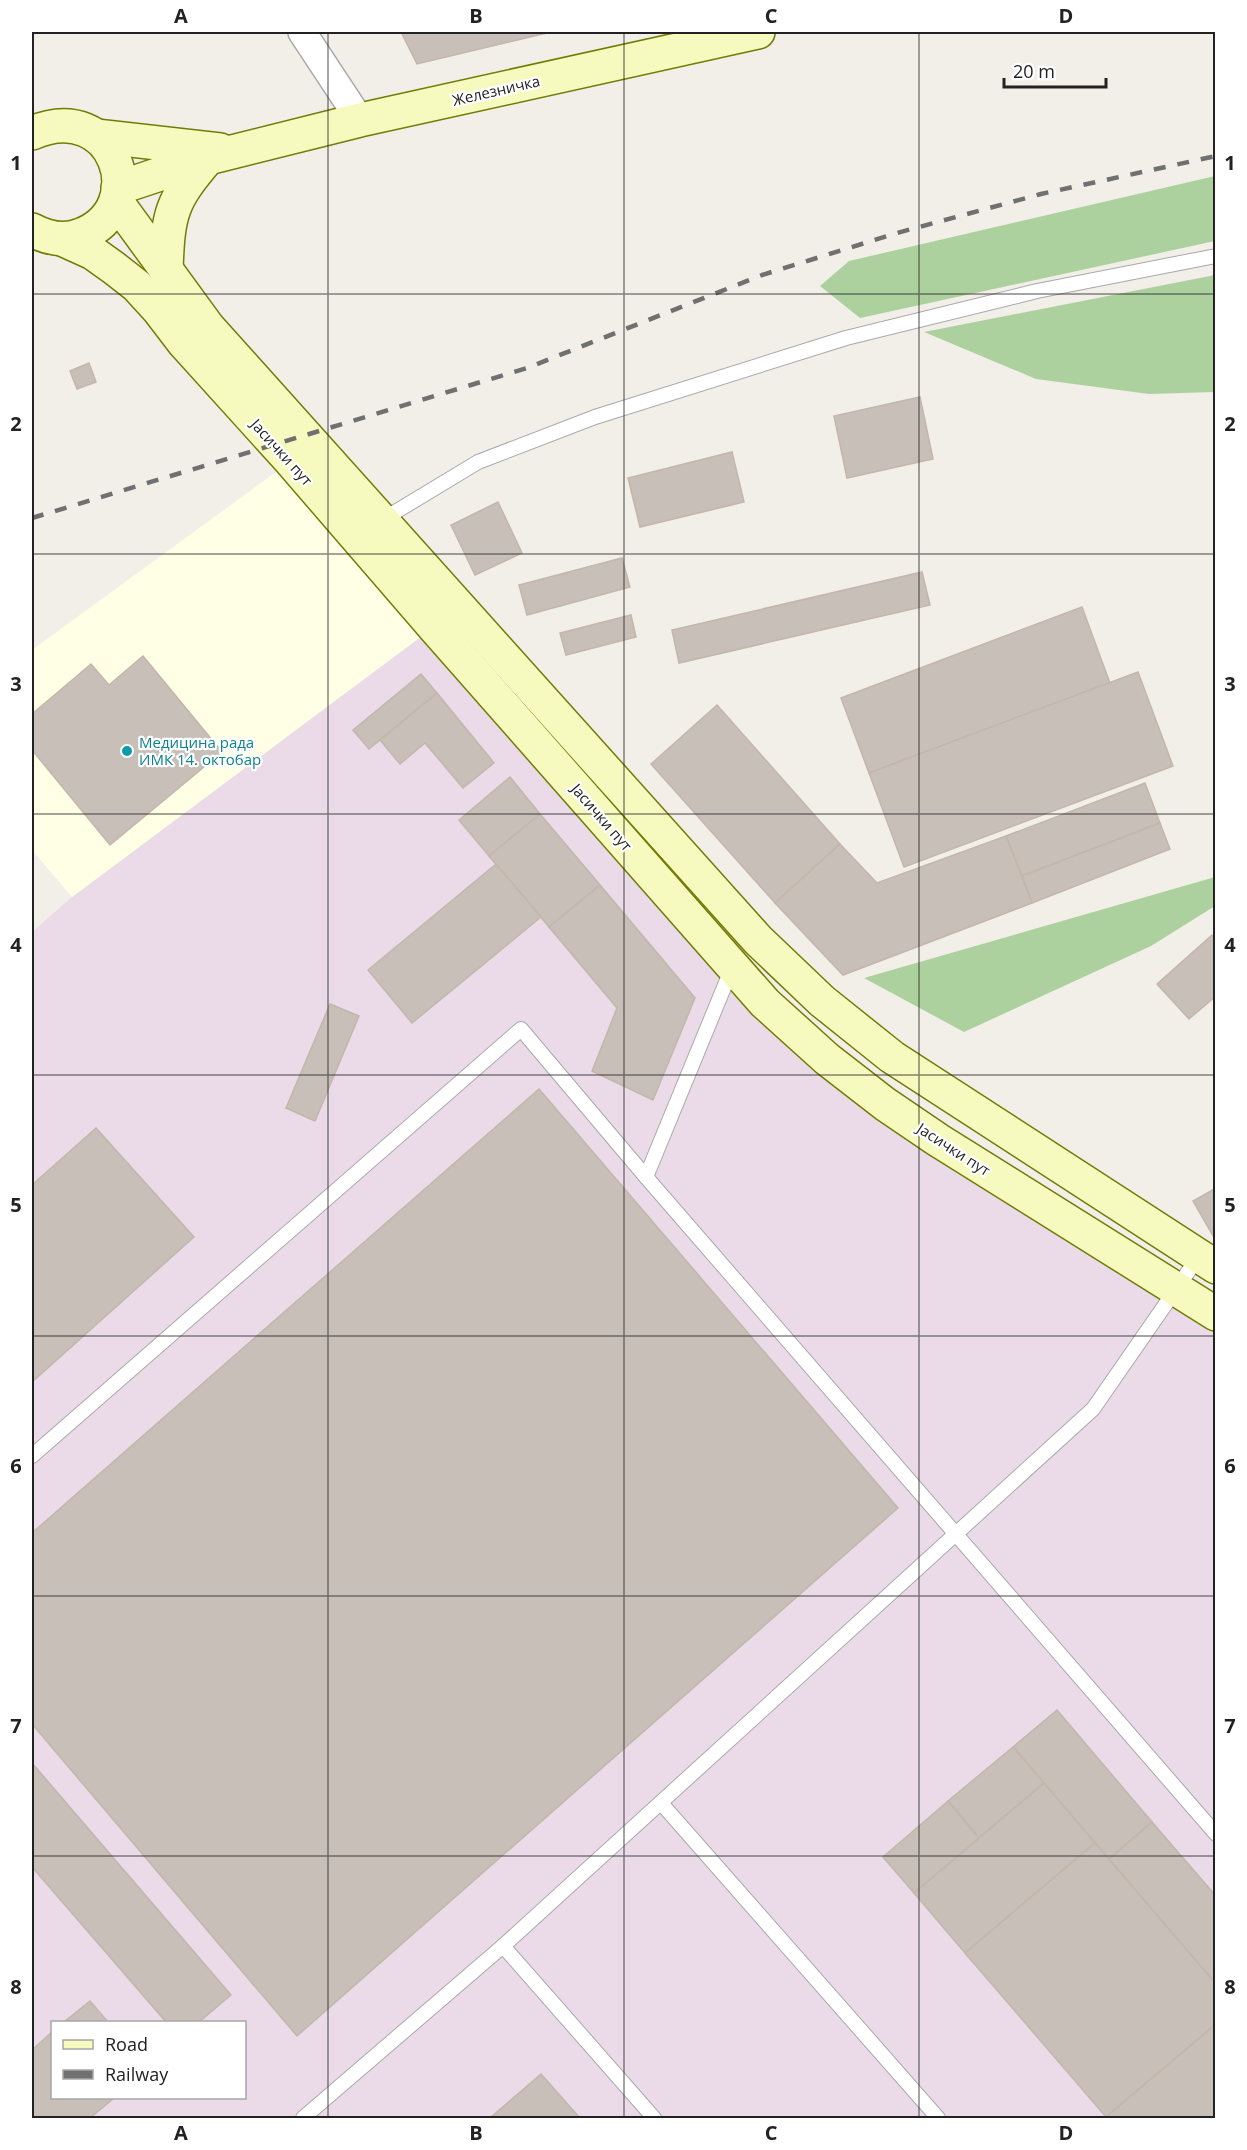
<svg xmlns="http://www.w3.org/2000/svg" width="1247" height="2150" font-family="'Open Sans',sans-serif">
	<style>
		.industrial { fill: #ebdbe8; fill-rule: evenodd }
		.education { fill: #ffffe5 }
		.forest { fill: #add19e }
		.building { fill: #c7bfb8; stroke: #c4b6ab; stroke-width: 1.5 }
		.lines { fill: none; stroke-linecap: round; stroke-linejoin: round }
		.lane-casing { stroke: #a9a9a9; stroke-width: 16 }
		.street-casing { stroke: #a9a9a9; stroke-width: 30 }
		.secondary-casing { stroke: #707d05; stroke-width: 36 }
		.lane { stroke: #fff; stroke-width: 14 }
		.street { stroke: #fff; stroke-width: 27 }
		.secondary { stroke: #f7fabf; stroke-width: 33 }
		.rail { stroke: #707070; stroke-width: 4.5; stroke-dasharray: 12 12; stroke-linecap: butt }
		.grid { fill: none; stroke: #222; stroke-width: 1.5; stroke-opacity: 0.55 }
		.culture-dot { fill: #0f9aa8; stroke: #fff; stroke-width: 2 }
		.labels { text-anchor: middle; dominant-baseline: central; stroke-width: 4.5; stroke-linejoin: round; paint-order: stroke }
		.street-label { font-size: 15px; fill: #222; stroke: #fff }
		.culture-label { font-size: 15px; fill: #0d838f; stroke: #fff; text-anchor: start }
		.neatline { fill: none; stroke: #222; stroke-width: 2 }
		.grid-label { font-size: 20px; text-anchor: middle; font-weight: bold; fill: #222 }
	</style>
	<rect width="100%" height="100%" fill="#f2efe9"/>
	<path class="industrial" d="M434,627L765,1003L1215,1313V2118H32V932L72,897ZM52,2022H244V2098H52Z"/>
	<polygon class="education" points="291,461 434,627 72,897 32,850 32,650"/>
	<g class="forest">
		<polygon points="1215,176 1215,241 860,318 820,286 849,261"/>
		<polygon points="1215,275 1215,392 1149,394 1036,379 924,332"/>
		<polygon points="1215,877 1215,906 1151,946 964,1032 864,978"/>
	</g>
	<g class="building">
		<polygon points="401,32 551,32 417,64"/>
		<polygon points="89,363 96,382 77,389 70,371"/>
		<polygon points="920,397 933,459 847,478 834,416"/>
		<polygon points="732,452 744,502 640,527 628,478"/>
		<polygon points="498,502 522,553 475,575 451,525"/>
		<polygon points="622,558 630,587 527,615 519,585"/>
		<polygon points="922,572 930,605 679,663 672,630"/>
		<polygon points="1082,607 1110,683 869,773 841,698"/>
		<polygon points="631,615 636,637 566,655 560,633"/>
		<polygon points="143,656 222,752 110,845 32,750 32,714 91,664 109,685"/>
		<polygon points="1138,672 1173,766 904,867 869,773"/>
		<polygon points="421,674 437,693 369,749 353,730"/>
		<polygon points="437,693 494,763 463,788 425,743 400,764 380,740"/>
		<polygon points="717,705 840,844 775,903 651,764"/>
		<polygon points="510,777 540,814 489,856 459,820"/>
		<polygon points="1145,783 1160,823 1022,876 1006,836"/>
		<polygon points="540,814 600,885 549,927 489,856"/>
		<polygon points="1160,823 1170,849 1032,903 1022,876"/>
		<polygon points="1006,836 1032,903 843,975 775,903 840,844 877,883"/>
		<polygon points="496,864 541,917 412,1023 368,970"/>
		<polygon points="600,885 695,998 653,1100 592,1071 617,1008 549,927"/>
		<polygon points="1212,935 1216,939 1216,996 1189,1019 1157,984"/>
		<polygon points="330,1004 359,1016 315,1121 286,1108"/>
		<polygon points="539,1089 898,1508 297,2036 32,1724 32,1533"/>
		<polygon points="96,1128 194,1237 32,1382 32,1185"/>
		<polygon points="1216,1188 1216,1241 1193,1201"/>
		<polygon points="1057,1710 1152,1822 1109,1859 1013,1747"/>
		<polygon points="1013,1747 1044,1783 979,1838 948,1801"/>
		<polygon points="32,1763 231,1995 199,2022 166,2022 32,1867"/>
		<polygon points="1044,1783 1095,1843 965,1953 914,1893"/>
		<polygon points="948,1801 979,1838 914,1893 883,1857"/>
		<polygon points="1152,1822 1216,1896 1216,1984 1109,1859"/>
		<polygon points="1095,1843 1216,1984 1216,2024 1106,2117 965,1953"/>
		<polygon points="90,2001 108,2022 64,2022"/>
		<polygon points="1216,2024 1216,2118 1107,2118 1106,2117"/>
		<polygon points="52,2032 52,2098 114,2098 90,2118 32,2118 32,2050"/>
		<polygon points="541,2074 580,2118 490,2118"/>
	</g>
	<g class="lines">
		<g class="lane-casing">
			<g id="lane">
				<polyline points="382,520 478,462 595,417 846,338 1037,291 1216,256"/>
				<polyline points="646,1177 732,968"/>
				<polyline points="32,1456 521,1029 646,1177 1216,1834"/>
				<polyline points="661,1803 938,2118"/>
				<polyline points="503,1946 1093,1409 1199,1256"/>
				<polyline points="303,2118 503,1946 654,2118"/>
			</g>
		</g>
		<g class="street-casing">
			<polyline id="street" points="302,32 360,120"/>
		</g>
		<g class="secondary-casing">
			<g id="secondary">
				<path d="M32,133C116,97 152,208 81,235C64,242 47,238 32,230"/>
				<polyline points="96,136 220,150"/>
				<polyline points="118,188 208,158 360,120 758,32"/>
				<polyline points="116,201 208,327 758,940 822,1001 892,1057 1216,1267"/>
				<polyline points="62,239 93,253 114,268 137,286 158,309 184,343 289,459 434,627 765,1003 827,1059 885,1104 938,1140 1216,1314"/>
				<path d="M166,270C168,213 171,201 208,158"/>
			</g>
		</g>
		<use href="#lane" class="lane"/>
		<use href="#street" class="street"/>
		<use href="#secondary" class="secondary"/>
		<polyline class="rail" points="32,518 527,368 762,275 897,233 1041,194 1216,156"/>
	</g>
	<path class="grid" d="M328,32V2118M624,32V2118M919,32V2118M32,294H1216M32,554H1216M32,814H1216M32,1075H1216M32,1336H1216M32,1596H1216M32,1856H1216"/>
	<circle class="culture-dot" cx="127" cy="751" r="6"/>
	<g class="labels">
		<g class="street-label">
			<text transform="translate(496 90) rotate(-13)">Железничка</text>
			<text transform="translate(282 452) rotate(48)">Јасички пут</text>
			<text transform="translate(602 817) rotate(49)">Јасички пут</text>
			<text transform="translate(954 1149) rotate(33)">Јасички пут</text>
		</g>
		<g class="culture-label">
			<text x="139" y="742">Медицина рада<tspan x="139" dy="17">ИМК 14. октобар</tspan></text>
		</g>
	</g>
	<rect width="1247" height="2150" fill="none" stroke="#ffffff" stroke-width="66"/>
	<rect x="51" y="2021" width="195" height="78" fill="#ffffff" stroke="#a7a7a7" stroke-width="1.5"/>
	<rect x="63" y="2040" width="30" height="9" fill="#f7fabf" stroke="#a7a7a7" stroke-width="1.5"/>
	<text x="105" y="2051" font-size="18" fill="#222222">Road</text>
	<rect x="63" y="2070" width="30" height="9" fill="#707070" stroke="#a7a7a7" stroke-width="1.5"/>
	<text x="105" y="2081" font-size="18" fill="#222222">Railway</text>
	<path d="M1004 78v9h102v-9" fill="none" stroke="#222222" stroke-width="3"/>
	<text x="1013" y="78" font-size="18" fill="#222222" stroke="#ffffff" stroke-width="4.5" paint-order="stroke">20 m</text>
	<rect x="33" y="33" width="1181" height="2084" class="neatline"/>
	<g class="grid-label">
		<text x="181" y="23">A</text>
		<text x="476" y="23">B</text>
		<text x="771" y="23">C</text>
		<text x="1066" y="23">D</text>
		<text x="16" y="170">1</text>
		<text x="1230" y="170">1</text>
		<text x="16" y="431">2</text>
		<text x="1230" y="431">2</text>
		<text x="16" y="691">3</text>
		<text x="1230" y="691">3</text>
		<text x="16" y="952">4</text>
		<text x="1230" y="952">4</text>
		<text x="16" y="1212">5</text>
		<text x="1230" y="1212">5</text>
		<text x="16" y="1473">6</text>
		<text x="1230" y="1473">6</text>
		<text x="16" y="1733">7</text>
		<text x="1230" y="1733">7</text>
		<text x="16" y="1994">8</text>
		<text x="1230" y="1994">8</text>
		<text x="181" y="2140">A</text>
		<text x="476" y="2140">B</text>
		<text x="771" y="2140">C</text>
		<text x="1066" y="2140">D</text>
	</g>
</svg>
